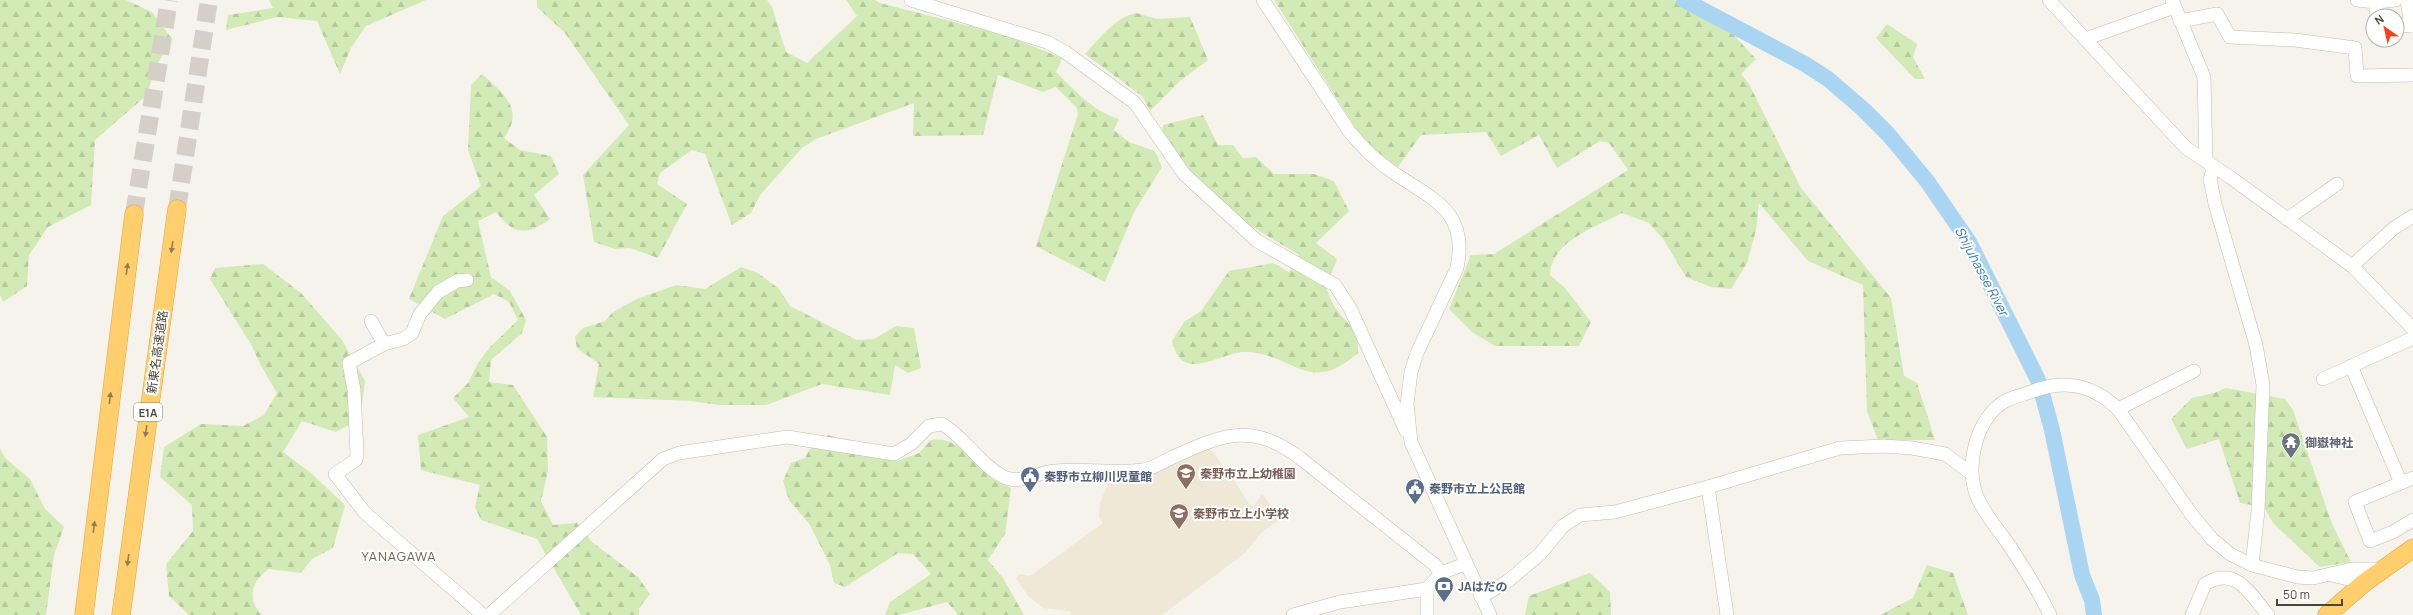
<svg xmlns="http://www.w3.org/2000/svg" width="2413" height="615" font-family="Manrope,'Noto Sans JP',sans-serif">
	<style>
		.education { fill: #efe8d6 }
		.forest { fill: url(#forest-firs) }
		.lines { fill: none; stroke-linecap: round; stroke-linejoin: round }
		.river { stroke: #a9d4f2; stroke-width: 16 }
		.highway-tunnel { stroke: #d4d0c8; stroke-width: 18; stroke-dasharray: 18 9; stroke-linecap: butt }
		.minor-casing { stroke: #c2bbae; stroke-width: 14 }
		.highway-casing { stroke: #e0a43c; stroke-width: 19 }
		.minor { stroke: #fff; stroke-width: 13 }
		.highway { stroke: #ffcf6e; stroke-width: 18 }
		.oneway { fill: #937c4e }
		.labels { text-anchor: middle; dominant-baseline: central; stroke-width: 4; stroke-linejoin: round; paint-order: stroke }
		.shield { fill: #fff; stroke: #817c74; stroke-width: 1 }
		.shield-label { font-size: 11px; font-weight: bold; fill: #4b4439 }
		.street-label { font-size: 12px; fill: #4b4439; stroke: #fff }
		.worship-label { font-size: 12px; font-weight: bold; fill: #5b616d; stroke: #fff; text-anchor: start }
		.education-label { font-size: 12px; font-weight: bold; fill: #785e54; stroke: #fff; text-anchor: start }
		.service-label { font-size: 12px; font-weight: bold; fill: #4e5e75; stroke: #fff; text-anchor: start }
		.water-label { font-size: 13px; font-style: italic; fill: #2e7ab2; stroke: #fff }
		.neighbourhood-label { font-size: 13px; letter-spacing: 1px; fill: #6e6250; stroke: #fff }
	</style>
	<defs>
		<pattern id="forest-firs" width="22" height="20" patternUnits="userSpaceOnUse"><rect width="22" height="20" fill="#d2eab5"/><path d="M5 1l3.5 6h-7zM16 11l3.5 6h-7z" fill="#b6ca9c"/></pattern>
	</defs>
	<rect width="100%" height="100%" fill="#f6f3ec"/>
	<polygon class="education" points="1208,446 1234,480 1249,504 1254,506 1262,494 1282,518 1262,532 1244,554 1162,615 1072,615 1070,611 1043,608 1028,596 1016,578 1019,574 1030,576 1103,523 1099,517 1100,503 1112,474"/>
	<g class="forest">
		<polygon points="0,0 126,0 152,12 172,39 155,68 147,95 95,140 91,205 48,227 29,255 27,286 3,302 0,295"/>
		<polygon points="269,0 426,0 366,26 351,48 340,74 317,21 278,17 226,30 228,15 273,8"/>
		<path d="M537,0H767L772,7L786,52L807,63L857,16L846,0H875L880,3L1008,36L1062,58L1056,72C1075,91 1093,111 1119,119L1114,130L1129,142L1155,151L1162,167L1134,212L1105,282L1036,246L1078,114L1077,108L1056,87L1043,92L998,75L983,135L913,136L914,103L816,139L802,148L760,195L751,213L732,225L705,154L692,150L660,173L657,184L687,204L658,258L630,248L615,249L594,242L583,175L629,125L565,33L537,7Z"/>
		<path d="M1274,0H1674L1730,31L1756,59L1741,74L1749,84L1801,188L1891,298L1904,376L1917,383L1935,440H1878L1867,411L1863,285L1808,261L1759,203L1756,230L1747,263L1731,289L1711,287L1686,277L1664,240L1649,223L1622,213C1596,227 1551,241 1550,275L1565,288L1591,322L1579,346H1495L1472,332L1449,309L1471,255L1494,254L1628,170L1609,143L1600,141L1557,168L1539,135L1501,156L1486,132L1421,135L1398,167L1375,150L1358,132Z"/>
		<path d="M1136,13L1157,19L1190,17L1208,60L1180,81L1150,111L1142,96L1085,54C1101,37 1113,19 1136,13Z"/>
		<polygon points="1887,24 1917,44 1913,57 1925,79 1915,79 1876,38"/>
		<path d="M482,74C504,94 525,109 504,138L520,150L551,156L559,174L534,195L550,219C526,236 514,235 496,212L478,221L491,277L510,291L526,320L522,333L491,360L489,382L513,385L547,437L548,471L541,501L553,525L577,523L592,542L638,577L650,594L639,608V615H581L537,539L481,520L475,507L480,485L421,470L418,435L469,417L453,398L468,383L478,363L490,347L518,320L509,302L494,294L445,319L409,299L443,216L481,186L468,150L471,85Z"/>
		<path d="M1203,115L1218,145H1233L1243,158L1256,157L1274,174H1314L1334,181L1349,211L1316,243L1337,259L1326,287C1329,295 1332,304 1337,310C1349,326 1360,331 1358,353C1310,394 1300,359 1251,352C1222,348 1183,388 1172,341L1184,322L1201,311L1229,271L1273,263L1289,272L1299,255L1241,220L1193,175L1162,133L1163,125Z"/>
		<path d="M263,264L301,293L342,340L365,381L360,419L336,432L302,421L283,452L311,473L345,505L333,548L312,559L301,573L269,569C252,580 246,599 262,615H189L169,596L166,564L193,531L192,505L160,477L164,447L201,424L243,426L264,415L277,393L260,364L252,346L210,279L215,268Z"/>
		<polygon points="741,267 758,273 779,289 790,306 857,340 874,339 896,326 914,328 921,368 908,373 895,365 890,395 822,384 766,405 720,405 691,401 593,397 599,364 577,348 575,337 583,328 605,321 613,312 637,299 676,285 705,289"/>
		<polygon points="2226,388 2285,399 2293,410 2332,524 2351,562 2320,567 2273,523 2264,507 2240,503 2219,439 2187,449 2171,419 2192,398 2214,393"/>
		<path d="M828,435L854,443L897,461L919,453L931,440C961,436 974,464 994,480C999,483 1006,485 1011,488L1005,534L988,560L1003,578L1024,615H956L957,613L947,602L899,615H885L890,602L931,574L913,554L898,553L845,587L834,583L830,565L810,525L789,500L783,481L791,463L805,458L809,450Z"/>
		<polygon points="0,448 5,458 30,479 45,509 64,527 54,555 46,615 0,615"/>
		<polygon points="1927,565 1953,573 1968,615 1880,615 1913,598"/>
		<polygon points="1590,573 1610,592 1611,615 1525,615 1529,596"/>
	</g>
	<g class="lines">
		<polyline class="river" points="1684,0 1805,64 1828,79 1863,109 1888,134 1927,181 1969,242 2039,382 2052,430 2082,575 2092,600 2094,615"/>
		<g class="highway-tunnel">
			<polyline points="177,209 209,0"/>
			<polyline points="134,214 169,0"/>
		</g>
		<g class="minor-casing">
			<g id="minor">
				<polyline points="911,0 1047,42 1065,52 1135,103 1184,174 1257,241 1335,285 1350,308 1406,431"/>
				<path d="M1263,0L1349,131C1361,146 1375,160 1391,171C1431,199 1469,209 1457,268L1417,353L1411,372L1407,404L1411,442L1490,615"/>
				<polyline points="2049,0 2186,148 2230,177 2352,266 2413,329"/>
				<polyline points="2172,0 2204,77 2206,161"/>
				<polyline points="2357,0 2376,2 2396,0"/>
				<polyline points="2407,0 2411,26"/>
				<polyline points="2376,2 2376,16"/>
				<polyline points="2180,21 2217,14 2230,37 2295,40 2355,48 2357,76 2413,75"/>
				<polyline points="2397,25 2413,26"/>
				<polyline points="2085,39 2175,7"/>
				<polyline points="2214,167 2210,179 2215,204 2256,345 2263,385 2258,511 2252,565"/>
				<polyline points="2287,219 2337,184"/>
				<polyline points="2352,266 2394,228 2413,216"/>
				<polyline points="467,280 457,281 438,292 420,314 412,333 403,339 384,344 349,363 354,390 357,454 356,460 335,474 365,513 483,615"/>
				<polyline points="371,321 384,344"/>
				<polyline points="2351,366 2401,483"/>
				<polyline points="2323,379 2413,338"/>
				<polyline points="2118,409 2194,371"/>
				<polyline points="2413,478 2355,502 2370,541 2393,532 2413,520"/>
				<polyline points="1708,487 1727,615"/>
				<polyline points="2332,575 2364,583"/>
				<polyline points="1481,597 1508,581 1540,554 1563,526 1580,515 1615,512 1708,487 1840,448 1884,446 1912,448 1945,454 1972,474"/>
				<path d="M489,615L663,459L679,453L787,437L894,454L911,444L929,426L942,424C966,438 980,465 1004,477C1019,485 1039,472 1055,471C1084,468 1114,474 1143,470C1153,469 1164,461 1173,457C1224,434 1252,422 1300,458L1435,565L1441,573"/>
				<polyline points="1293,615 1340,602 1427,589 1441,573 1465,564"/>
				<polyline points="1427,615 1427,589"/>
				<path d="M2050,615C2038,589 2023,566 2007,542C1997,529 1986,515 1978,499C1964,469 1975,417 2007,400C2016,396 2026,394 2036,390C2068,379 2094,386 2118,409L2192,515L2212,539L2230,554L2252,565L2297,577L2313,578L2352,569H2382"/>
				<path d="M2192,615L2205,584C2236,565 2250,594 2268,615"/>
			</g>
		</g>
		<g class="highway-casing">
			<g id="highway">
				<polyline points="84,615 134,214"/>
				<polyline points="121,615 177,209"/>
				<polyline points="2327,615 2364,583 2413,548"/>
			</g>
		</g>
		<use href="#minor" class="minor"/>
		<use href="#highway" class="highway"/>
	</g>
	<defs><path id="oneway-solid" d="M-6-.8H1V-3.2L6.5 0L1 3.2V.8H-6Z"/></defs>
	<g class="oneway">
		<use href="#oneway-solid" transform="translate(172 247) rotate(98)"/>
		<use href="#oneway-solid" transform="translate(127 269) rotate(-82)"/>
		<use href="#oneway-solid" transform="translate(110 398) rotate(-83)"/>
		<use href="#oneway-solid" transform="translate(146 431) rotate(98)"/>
		<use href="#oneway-solid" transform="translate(94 527) rotate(-83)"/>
		<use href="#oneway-solid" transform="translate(128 560) rotate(98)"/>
	</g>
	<defs>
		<g id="temple-pin" transform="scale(1)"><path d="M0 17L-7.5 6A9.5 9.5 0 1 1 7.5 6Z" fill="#6b7280" stroke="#fff"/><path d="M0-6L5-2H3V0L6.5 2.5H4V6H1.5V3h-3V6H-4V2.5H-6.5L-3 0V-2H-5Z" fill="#fff"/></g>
		<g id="school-pin" transform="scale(1)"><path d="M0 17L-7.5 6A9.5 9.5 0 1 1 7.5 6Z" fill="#8d6e63" stroke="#fff"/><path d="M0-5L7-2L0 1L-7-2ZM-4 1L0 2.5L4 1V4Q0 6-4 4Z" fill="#fff"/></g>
		<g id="civic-pin" transform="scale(1)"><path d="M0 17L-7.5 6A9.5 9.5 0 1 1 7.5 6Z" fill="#5c6f8a" stroke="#fff"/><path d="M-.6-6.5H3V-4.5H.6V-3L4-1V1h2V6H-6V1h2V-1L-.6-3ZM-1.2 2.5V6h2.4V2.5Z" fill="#fff"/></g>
		<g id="bank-pin" transform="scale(1)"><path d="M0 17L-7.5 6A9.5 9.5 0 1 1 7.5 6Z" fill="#5c6f8a" stroke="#fff"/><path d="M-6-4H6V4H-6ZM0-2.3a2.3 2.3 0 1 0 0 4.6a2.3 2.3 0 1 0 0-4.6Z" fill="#fff"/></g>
	</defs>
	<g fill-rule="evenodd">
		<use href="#temple-pin" x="2291" y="442"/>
		<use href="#school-pin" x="1186" y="473"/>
		<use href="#civic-pin" x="1030" y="476"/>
		<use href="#civic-pin" x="1415" y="488"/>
		<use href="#school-pin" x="1179" y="513"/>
		<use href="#bank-pin" x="1444" y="586"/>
	</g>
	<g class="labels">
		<rect class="shield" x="134" y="403" width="28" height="18" rx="3"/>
		<g class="shield-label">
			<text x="148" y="412">E1A</text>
		</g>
		<g class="street-label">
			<text transform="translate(157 352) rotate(-82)">新東名高速道路</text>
		</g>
		<g class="worship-label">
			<text x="2305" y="442">御嶽神社</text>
		</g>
		<g class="education-label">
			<text x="1200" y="473">秦野市立上幼稚園</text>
			<text x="1193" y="513">秦野市立上小学校</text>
		</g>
		<g class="service-label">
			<text x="1044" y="476">秦野市立柳川児童館</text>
			<text x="1429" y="488">秦野市立上公民館</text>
			<text x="1458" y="586">JAはだの</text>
		</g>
		<g class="water-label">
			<text transform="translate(1982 271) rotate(62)">Shijuhasse River</text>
		</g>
		<g class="neighbourhood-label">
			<text x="399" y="556">YANAGAWA</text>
		</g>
	</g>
	<g transform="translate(2385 28) rotate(326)"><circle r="19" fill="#ffffff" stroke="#b7b4b0"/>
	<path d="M0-3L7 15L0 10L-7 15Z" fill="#fc3f1d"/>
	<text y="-6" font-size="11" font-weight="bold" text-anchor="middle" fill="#4b4439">N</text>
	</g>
	<path d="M2277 599v6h65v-6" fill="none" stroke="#4b4439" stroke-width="2"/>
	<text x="2283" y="599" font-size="12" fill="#4b4439" stroke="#ffffff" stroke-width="3" paint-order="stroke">50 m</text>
</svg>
